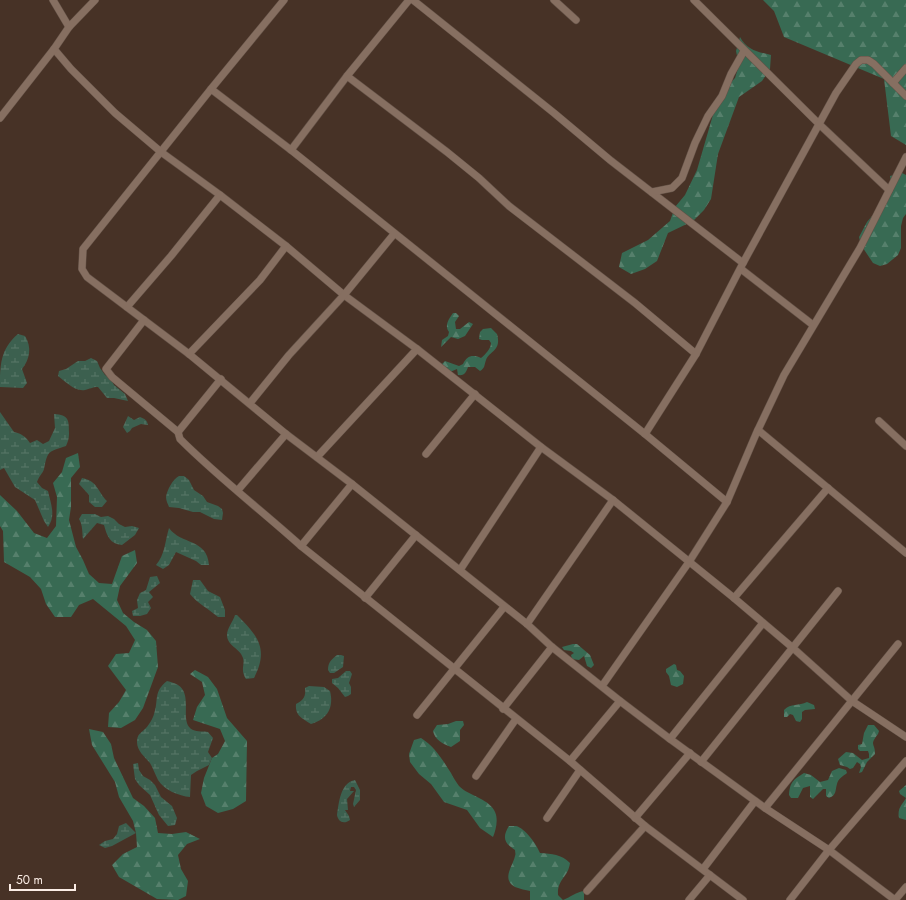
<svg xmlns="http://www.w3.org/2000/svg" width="906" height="900" font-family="Jost,sans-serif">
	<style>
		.forest { fill: url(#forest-firs) }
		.wetland { fill: url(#wetland-marsh) }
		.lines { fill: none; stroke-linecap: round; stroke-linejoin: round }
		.minor-casing { stroke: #635146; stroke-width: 8 }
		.minor { stroke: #866f61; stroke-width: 7 }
	</style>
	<defs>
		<pattern id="forest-firs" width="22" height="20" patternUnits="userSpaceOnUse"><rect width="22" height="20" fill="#386a53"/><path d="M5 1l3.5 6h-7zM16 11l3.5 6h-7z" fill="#56806c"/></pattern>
		<pattern id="wetland-marsh" width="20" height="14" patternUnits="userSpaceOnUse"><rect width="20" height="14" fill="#3c604f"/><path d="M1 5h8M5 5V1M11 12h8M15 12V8" fill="none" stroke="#597768"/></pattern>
	</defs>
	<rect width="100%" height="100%" fill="#473226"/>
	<g class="forest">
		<polygon points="763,0 906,0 906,145 891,136 884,79 784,37 774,11"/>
		<path d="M740,37C747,50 758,52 771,55L770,69L762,81L739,97L718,154L711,199L704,210L693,221L668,233L657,261L645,269L631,274L619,267L622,253L648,240L670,221L675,207L685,195L697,170L717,101L725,88L735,78L739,65L736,51Z"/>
		<polygon points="902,173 906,175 906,214 903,218 901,226 901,248 898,255 887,264 880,266 873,263 861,245 859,237 867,222 877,210 891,183 890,176"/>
		<path d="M453,313H456L459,316L455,322L456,329H460L469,322L473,324L465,336L458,339L451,337L441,347L442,340L448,336L449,332C444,325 449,319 453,313Z"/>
		<path d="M491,328L497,334C502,351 489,351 486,360C484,366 485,368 480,371L475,367H468C466,372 465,376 458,375L457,369L450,372L441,368L442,364L445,361L459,366L463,364C467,356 472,354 481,358C486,354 491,348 491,343L489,340H482L479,339L480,332L483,329Z"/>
		<polygon points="78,453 80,467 71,478 71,507 69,520 76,547 83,560 89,574 99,583 112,584 122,556 135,550 137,563 120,586 117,600 123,613 134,622 147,630 156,641 158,667 143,708 135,720 121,728 108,727 109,713 119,702 126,690 108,666 116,654 129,653 135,640 126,626 93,599 79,605 71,617 55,617 46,604 41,589 30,577 4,562 3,531 0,526 0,495 17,511 34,533 47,538 56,526 57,497 53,483 62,472 66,458"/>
		<polygon points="573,644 577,644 590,655 594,665 591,668 587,666 584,656 579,660 572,659 571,655 574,653 571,651 564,650 562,647"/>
		<polygon points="674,664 676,665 677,670 680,671 684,676 683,684 677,687 671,685 669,676 666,672 666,669"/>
		<polygon points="195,670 208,677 217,689 227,718 247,741 246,801 233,809 218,813 206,806 201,793 204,778 212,758 218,754 225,741 220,729 193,720 197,707 205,695 202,682 190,674"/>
		<path d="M807,702L814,705L815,709L805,710L802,712V719L800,722L796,721L793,715L790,714L787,717H784V710C791,703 799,706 807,702Z"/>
		<path d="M456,721H463L464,725L460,730V741L451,747C443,744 435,740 433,731L437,725L448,724Z"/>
		<path d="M868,725H874L879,731L878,734C869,746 875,742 875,754L867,762L862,772L859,773L861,767L860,764L857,762L853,768L850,769L847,767L840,765L838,759L846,752L853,753L862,760L869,758V754L868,751H860L858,749V745L862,744L864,733Z"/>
		<polygon points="89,729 103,732 111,744 114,758 133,798 144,806 155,818 158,833 172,834 186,832 200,839 187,844 178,855 181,869 188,881 186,896 178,900 157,899 119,877 112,865 123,854 137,847 136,833 133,821 119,797 115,782 92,745"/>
		<path d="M421,738C435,747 442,759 451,773C453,777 456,782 459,786C469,796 487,798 494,810C499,818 496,830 493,837L480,828L467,810L444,802L431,784L419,774L410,762L409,754L414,740Z"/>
		<path d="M839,768L846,770L847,773C843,776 838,779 837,784C835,790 837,795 829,798L826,796V789H823L813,799L810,797V786L803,788L798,798H791L789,795C790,782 793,780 804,773L811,775L820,782L828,780L832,771Z"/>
		<path d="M906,785V820L899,818C897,808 902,805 906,798L900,794L899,791Z"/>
		<path d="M509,826C510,826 516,826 516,826C525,828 537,845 540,853C552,854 561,854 570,863C568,878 557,879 558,895L563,900C571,897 576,892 584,891V900H530V891C526,890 520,889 515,887C501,879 513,866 515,856C516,854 515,852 515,850C504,843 502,837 509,826Z"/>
	</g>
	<g class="wetland">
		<path d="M18,334L25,336C32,347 30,359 22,369L27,383L23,388L0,387C0,366 0,349 18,334Z"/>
		<path d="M91,358L97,361L100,368L105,375L111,379L114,385L125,394L128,401L114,398H107L98,387C92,387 90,389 85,390C75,392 65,381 58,376L59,371L66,369L78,361H85Z"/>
		<path d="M0,412L14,432C22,434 25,436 30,443L37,440L43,444L49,441L55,428L54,414C69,415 69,420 69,433C69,439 68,441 66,446C48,452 48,450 44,469C43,473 39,476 37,482L42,488L48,491C51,504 56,516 48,527L44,521L35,500L15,487L4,468L0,470Z"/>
		<path d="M128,416L134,420L140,417C145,419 147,420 148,425L141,424L132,428L130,431L127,433L123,427Z"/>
		<path d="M179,476H184L189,480L194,490L203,496L207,502L218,506L222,509L223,513L222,520L214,519L200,512H193L179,508L169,507C168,504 166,501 166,497C167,490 173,479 179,476Z"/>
		<path d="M82,478C98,481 97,491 107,501L102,507H95L89,502V495L79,484Z"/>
		<path d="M82,514H95L101,517L108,516L114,519L119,524L125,527L132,526L139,528L135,535L122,545C110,544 107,536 104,525L97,523L83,539C82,532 83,526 79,519Z"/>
		<path d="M169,528C181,545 207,538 209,565H201L196,561L176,552L169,565L163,569L156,565C165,555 165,541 169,528Z"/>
		<polygon points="157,576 160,583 149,592 153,597 148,602 151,608 147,614 140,616 133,616 132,611 138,608 137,600 140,593 146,590 150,577"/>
		<path d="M193,580H200L208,591L220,597L225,610V617H218C209,609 198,604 190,594Z"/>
		<path d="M235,615H237C258,636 269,649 254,678L246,679C240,669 245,666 243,658C240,648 227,646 227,635C227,628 233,622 235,615Z"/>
		<path d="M337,655H341L344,656L343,667L334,673H330L328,670C328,662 332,659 337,655Z"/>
		<polygon points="346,671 350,671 352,674 349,683 351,687 351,694 348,696 345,697 338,688 332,683 332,679 338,678"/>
		<path d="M167,681C171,682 175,683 178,685C194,695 178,723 193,730C197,732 204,731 208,732L213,738L208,752L212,758L209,765L197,771L191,775L190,797C179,796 164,790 158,780C155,774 153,768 150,763C145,757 137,751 137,742C137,734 141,733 146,728C149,725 153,718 154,714C159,700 153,692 167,681Z"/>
		<path d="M309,686L324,687L330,691C334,707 328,719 311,724C302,718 295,716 296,704C304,700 306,696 305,688Z"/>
		<polygon points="138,763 139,770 143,776 150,780 155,785 161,797 172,806 177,818 175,825 168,826 159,815 150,795 139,785 135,779 133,764"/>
		<path d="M355,780L360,790V800L354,807L353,804L356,790L354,787H351L350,791H354L347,799L348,810H345L349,816L350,820C343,825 338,821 337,815C339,803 340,783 355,780Z"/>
		<polygon points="126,823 136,833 112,846 105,848 99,845 105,841 113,839 117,834 119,826"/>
	</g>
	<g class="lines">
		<g class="minor-casing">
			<g id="minor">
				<polyline points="53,0 69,27"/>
				<polyline points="284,0 211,89 83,249 82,269 87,277 189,354 286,434 352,484 527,624 552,647 620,701 670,739 765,808 829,850 895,900"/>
				<polyline points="413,0 554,113 610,160 743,263"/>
				<polyline points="554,0 576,20"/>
				<polyline points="694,0 819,124 889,190"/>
				<polyline points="54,49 71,69 115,113 161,152 220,195 286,246 344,295 417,349 541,447 613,500 734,598 793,648 852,701 906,737"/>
				<polyline points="347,76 447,152 479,178 509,206 635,303 696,354"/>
				<polyline points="893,83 906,68"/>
				<polyline points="211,89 291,150 645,434 727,502"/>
				<polyline points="0,118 54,49 69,27 95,0"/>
				<polyline points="291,150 347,76 409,0"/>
				<polyline points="652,192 672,188 682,178 695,143 708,116 722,96 731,74 744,51"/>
				<polyline points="741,269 813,325"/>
				<polyline points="127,307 171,256 220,195"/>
				<path d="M144,320L106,369L112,377L178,432L180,439C218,477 261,510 301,546L570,761L645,826L743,900"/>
				<polyline points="189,354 260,280 286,246"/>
				<polyline points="250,403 289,355 344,295 394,234"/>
				<polyline points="879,421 906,446"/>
				<polyline points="758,430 906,553"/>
				<polyline points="178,432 221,379"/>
				<polyline points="645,434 696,354 743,263 836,93 856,64 861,60 868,60 874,64 906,96"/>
				<polyline points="426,454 475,394"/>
				<polyline points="317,457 417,349"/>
				<polyline points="238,490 286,434"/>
				<polyline points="301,546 352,484"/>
				<polyline points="460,570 541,447"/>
				<polyline points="365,598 416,535"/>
				<polyline points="734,598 828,488"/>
				<polyline points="527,624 613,500"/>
				<polyline points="602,686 689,562 727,502 756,434 784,375 860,248 906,157"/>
				<polyline points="503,709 552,647"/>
				<polyline points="417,715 504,607"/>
				<polyline points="670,739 763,623"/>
				<polyline points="570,761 620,701"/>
				<polyline points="701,762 838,591"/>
				<polyline points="476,776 516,719"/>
				<polyline points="765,808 898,644"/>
				<polyline points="547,818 580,770"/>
				<polyline points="635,818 690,753"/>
				<polyline points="703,869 755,801"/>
				<polyline points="587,891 645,826"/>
				<polyline points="689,900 710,875"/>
				<polyline points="790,900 829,850 906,761"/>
				<polyline points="895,900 906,887"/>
			</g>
		</g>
		<use href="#minor" class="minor"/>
	</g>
	<path d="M10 884v6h65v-6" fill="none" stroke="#fbede5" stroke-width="2"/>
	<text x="16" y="884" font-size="12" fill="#fbede5" stroke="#473226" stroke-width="3" paint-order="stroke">50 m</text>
</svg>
